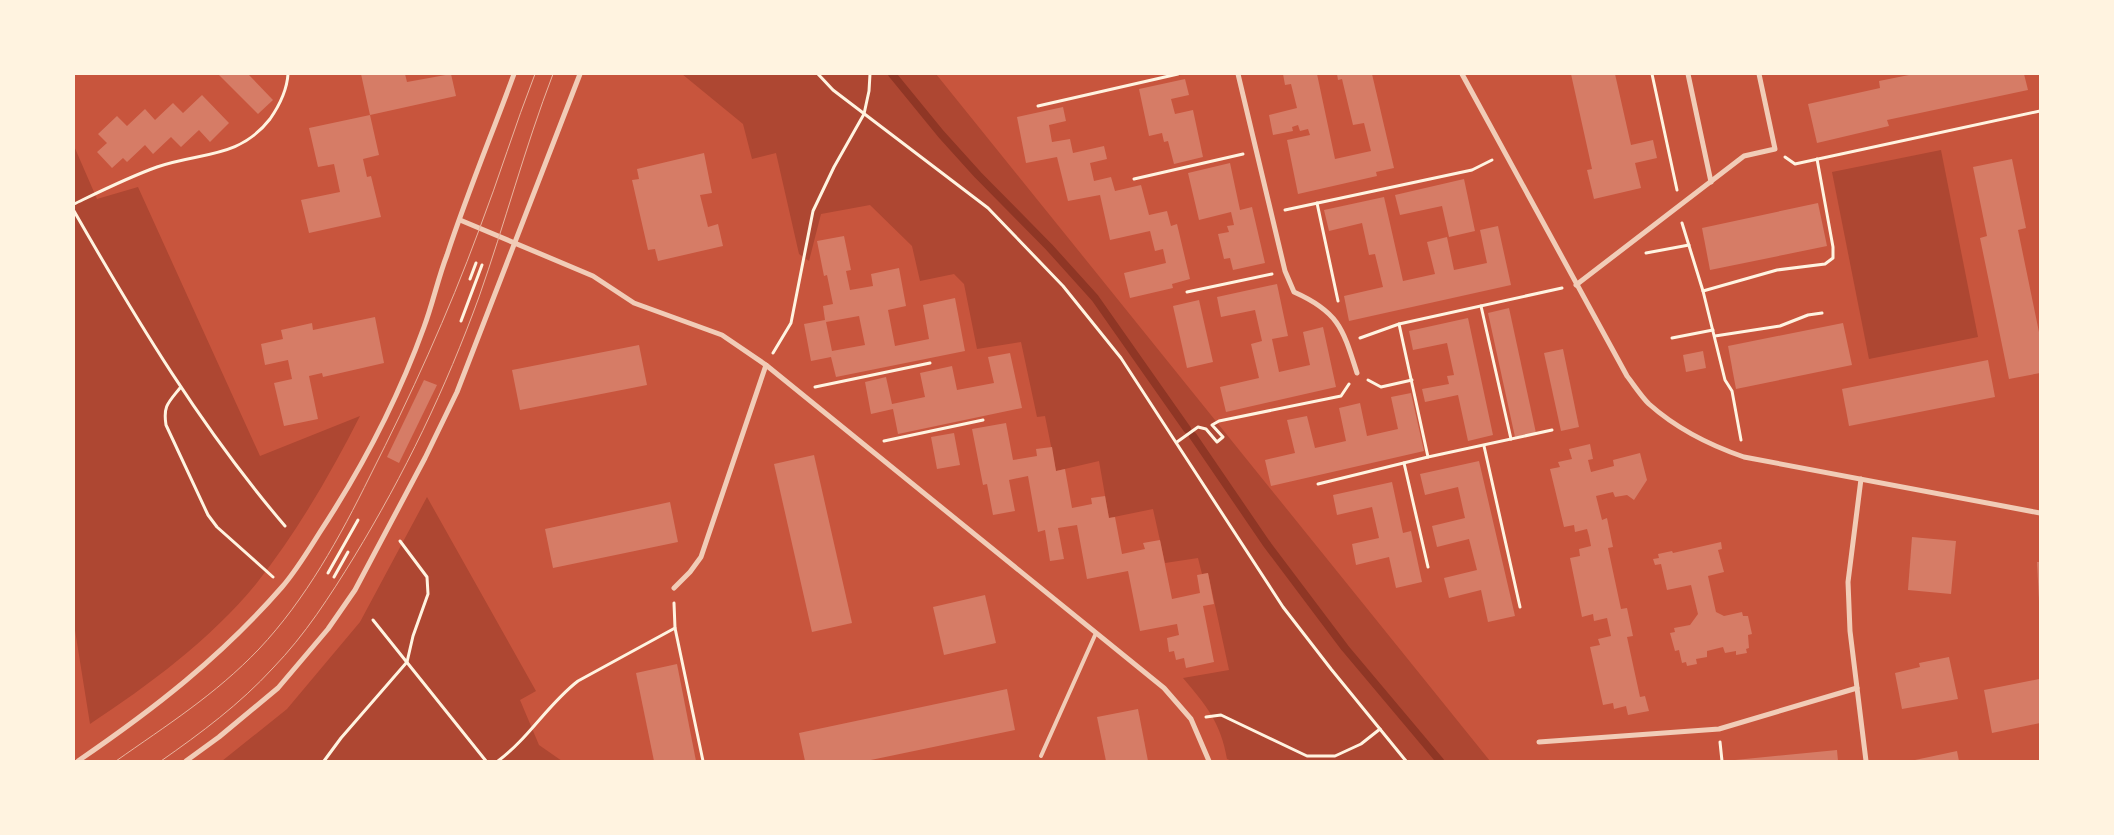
<svg xmlns="http://www.w3.org/2000/svg" width="2114" height="835" font-family="Overpass,sans-serif">
	<style>
		.green { fill: #ae4732 }
		.lines { fill: none; stroke-linecap: round; stroke-linejoin: round }
		.stream { stroke: #8f3625; stroke-width: 8 }
		.building { fill: #d67c66; fill-rule: evenodd }
		.path { stroke: #fff3e0; stroke-width: 3 }
		.service { stroke: #f1ccb7; stroke-width: 4 }
		.minor { stroke: #f1ccb7; stroke-width: 5 }
		.tram { stroke: #e9b49f; stroke-width: 1 }
	</style>
	<rect width="100%" height="100%" fill="#c8553d"/>
	<g class="green">
		<path d="M682,74H936L1490,761H1232L1227,759C1221,723 1206,705 1183,678L1229,670L1208,573L1202,574L1198,558L1165,563L1153,509L1109,518L1099,461L1056,471L1045,416L1037,417L1021,342L977,349L964,284L954,274L920,281L912,246L870,205L821,214L809,261L799,254L776,153L752,159L743,124Z"/>
		<path d="M74,146L97,199L138,187L260,456L360,416C330,475 297,532 256,584C211,639 149,685 90,724L74,624Z"/>
		<polygon points="1941,150 1978,337 1869,359 1832,172"/>
		<polygon points="427,497 536,691 520,700 539,745 562,761 222,761 287,709 360,622"/>
	</g>
	<g class="lines">
		<g class="stream">
			<polyline points="892,74 941,134 978,175 1049,247 1095,298 1187,429"/>
			<polyline points="1193,436 1266,543 1345,648 1440,761"/>
		</g>
	</g>
	<g class="building">
		<polygon points="218,74 248,74 273,100 258,114"/>
		<polygon points="361,74 405,74 407,82 451,74 456,96 370,115"/>
		<polygon points="1283,74 1317,74 1335,159 1371,151 1364,123 1353,125 1342,79 1338,80 1337,74 1372,74 1394,168 1376,172 1377,176 1298,194 1287,140 1310,135 1308,129 1300,131 1298,125 1292,127 1293,131 1273,135 1269,115 1297,108 1291,84 1285,85"/>
		<polygon points="1571,74 1615,74 1631,145 1653,140 1657,158 1635,163 1641,188 1594,199 1587,170 1592,169"/>
		<polygon points="1914,74 2024,74 2028,90 1887,120 1889,126 1817,143 1808,104 1880,88 1879,81"/>
		<polygon points="1185,79 1189,95 1171,99 1175,114 1193,110 1203,157 1174,164 1168,141 1164,142 1162,133 1149,136 1139,89"/>
		<polygon points="202,95 229,123 210,142 199,130 181,147 171,137 153,154 145,145 127,162 123,158 112,168 97,152 107,143 98,134 117,116 127,126 145,109 155,120 173,103 183,113"/>
		<polygon points="1063,107 1066,121 1049,125 1052,142 1070,139 1073,153 1104,146 1107,159 1090,163 1094,181 1111,177 1115,191 1141,185 1149,215 1167,211 1171,226 1177,224 1190,279 1172,284 1173,288 1130,298 1124,273 1166,263 1163,249 1155,251 1150,231 1110,240 1100,195 1068,201 1057,157 1026,163 1017,117"/>
		<polygon points="370,115 379,155 363,159 367,177 371,176 381,217 309,233 301,200 340,192 334,164 318,167 309,128"/>
		<polygon points="704,153 712,193 700,195 708,227 718,224 723,246 658,261 655,249 648,250 632,180 639,179 637,169"/>
		<polygon points="2012,159 2026,228 2018,230 2040,337 2040,373 2009,379 1980,238 1987,236 1973,167"/>
		<polygon points="1230,163 1240,210 1252,207 1265,263 1233,270 1230,258 1224,259 1218,234 1229,232 1227,226 1234,225 1231,212 1199,220 1188,173"/>
		<polygon points="1464,179 1475,231 1449,237 1442,206 1400,215 1395,195"/>
		<polygon points="1384,197 1403,281 1435,274 1427,242 1447,237 1454,270 1487,263 1480,230 1498,226 1511,285 1349,321 1344,296 1383,287 1375,254 1369,255 1362,223 1329,231 1324,210"/>
		<polygon points="1818,203 1827,246 1710,270 1702,228"/>
		<path d="M844,236L851,270L846,271L850,290L873,286L871,274L899,268L906,306L888,310L895,346L929,339L923,305L955,298L965,351L836,377L831,357L811,361L804,324L825,320L823,306L833,304L827,275L824,276L817,241ZM859,316L865,345L832,351L826,322Z"/>
		<polygon points="1277,284 1288,336 1272,339 1279,372 1310,365 1303,332 1323,327 1336,387 1226,412 1220,387 1259,378 1251,344 1262,341 1255,310 1221,317 1217,297"/>
		<polygon points="1199,300 1213,362 1187,368 1173,306"/>
		<polygon points="1509,308 1536,433 1515,437 1488,313"/>
		<polygon points="375,317 384,363 323,377 322,373 309,376 318,419 284,426 274,383 292,379 288,360 265,365 261,344 283,339 281,330 312,323 313,330"/>
		<polygon points="1468,318 1493,435 1468,441 1458,395 1425,402 1422,389 1449,384 1447,376 1454,375 1447,343 1413,350 1409,331"/>
		<polygon points="1843,323 1852,365 1736,389 1728,346"/>
		<polygon points="639,345 647,385 520,410 512,370"/>
		<polygon points="1563,349 1579,427 1561,431 1544,353"/>
		<polygon points="1703,351 1706,368 1686,372 1683,355"/>
		<polygon points="1010,353 1022,408 898,434 893,409 871,414 865,382 886,377 892,404 925,397 920,373 952,366 957,390 994,383 988,357"/>
		<polygon points="1988,360 1995,397 1849,426 1842,389"/>
		<polygon points="424,380 437,385 399,463 387,457"/>
		<polygon points="1411,393 1424,451 1271,486 1265,460 1295,453 1287,420 1307,416 1315,448 1346,441 1339,408 1360,403 1367,436 1398,429 1391,397"/>
		<polygon points="1006,423 1013,460 1037,456 1036,449 1052,447 1056,471 1065,469 1072,508 1092,504 1091,498 1105,496 1109,518 1115,517 1122,554 1145,549 1143,543 1160,540 1172,599 1200,593 1197,575 1208,573 1214,604 1203,606 1214,662 1186,668 1184,658 1176,660 1174,651 1169,652 1167,638 1179,635 1177,624 1140,631 1128,571 1087,579 1077,525 1058,528 1064,559 1050,561 1045,530 1038,532 1028,476 1009,480 1015,511 993,515 987,484 983,485 972,429"/>
		<polygon points="954,433 960,465 937,469 931,437"/>
		<polygon points="1590,444 1593,459 1588,460 1591,472 1614,466 1613,460 1640,453 1647,480 1634,500 1627,495 1615,497 1613,492 1596,496 1602,520 1607,518 1613,547 1608,548 1621,609 1627,608 1633,636 1627,637 1640,697 1645,696 1649,711 1628,715 1626,706 1614,709 1613,703 1603,705 1590,647 1600,645 1598,639 1611,636 1607,618 1594,621 1593,614 1582,617 1570,558 1580,556 1579,549 1591,546 1589,536 1587,529 1575,532 1574,525 1564,527 1550,469 1560,467 1558,462 1572,459 1569,449"/>
		<polygon points="814,455 852,623 812,632 774,464"/>
		<polygon points="1479,461 1515,616 1488,622 1481,590 1449,598 1444,578 1477,570 1469,539 1437,547 1432,526 1465,518 1458,487 1425,495 1420,474"/>
		<polygon points="1392,482 1403,533 1411,531 1422,582 1396,588 1389,557 1356,565 1352,544 1379,538 1372,507 1337,515 1333,495"/>
		<polygon points="670,502 678,542 553,568 545,529"/>
		<polygon points="1912,537 1956,541 1951,594 1908,590"/>
		<polygon points="1721,542 1722,549 1718,550 1724,572 1708,576 1716,612 1724,616 1742,612 1743,616 1748,616 1752,634 1748,635 1749,648 1746,649 1747,653 1736,655 1736,651 1725,653 1723,647 1707,651 1707,657 1696,659 1697,664 1687,666 1686,662 1682,663 1679,650 1675,651 1670,633 1675,632 1674,628 1690,625 1698,614 1691,585 1667,590 1661,564 1655,565 1653,559 1659,558 1658,554 1672,551 1673,553"/>
		<polygon points="2037,562 2040,562 2040,601 2039,601"/>
		<polygon points="985,595 996,643 944,655 933,607"/>
		<polygon points="1949,657 1958,699 1902,709 1895,673 1920,667 1919,663"/>
		<polygon points="677,664 696,761 654,761 636,673"/>
		<polygon points="2039,679 2040,723 1992,733 1984,690"/>
		<polygon points="1007,689 1015,730 866,761 805,761 799,733"/>
		<polygon points="1138,709 1148,761 1106,761 1097,717"/>
		<polygon points="1837,750 1838,761 1735,761 1735,760"/>
		<polygon points="1957,751 1959,761 1915,761 1915,760"/>
	</g>
	<g class="lines">
		<g class="path">
			<polyline points="818,74 833,90 988,208 1063,286 1121,358 1283,607 1331,669 1406,761"/>
			<polyline points="1652,74 1677,190"/>
			<polyline points="1038,106 1178,74"/>
			<polyline points="1785,157 1795,164 2040,111"/>
			<polyline points="1134,179 1243,154"/>
			<polyline points="1317,203 1338,301"/>
			<path d="M74,204C101,191 129,177 157,167C200,152 239,159 270,119C279,106 287,90 288,74"/>
			<polyline points="1285,210 1472,170 1492,160"/>
			<path d="M74,211C137,321 202,429 285,526"/>
			<polyline points="1682,223 1703,291 1725,380 1732,391 1741,440"/>
			<polyline points="1646,253 1689,245"/>
			<polyline points="470,279 476,263"/>
			<polyline points="1703,291 1777,270 1825,264 1833,258 1833,247 1817,159"/>
			<polyline points="1187,292 1272,274"/>
			<polyline points="1481,306 1511,439"/>
			<polyline points="461,321 482,265"/>
			<polyline points="1399,324 1428,457 1552,430"/>
			<polyline points="1715,336 1780,326 1808,315 1822,313"/>
			<polyline points="1360,338 1399,324 1562,288"/>
			<polyline points="1672,338 1713,330"/>
			<polyline points="773,353 791,323 813,211 834,167 864,114 869,91 870,74"/>
			<polyline points="1368,380 1381,387 1412,380"/>
			<polyline points="815,387 930,363"/>
			<path d="M180,388C168,403 163,406 166,425L208,515L217,527L273,577"/>
			<polyline points="884,441 983,420"/>
			<polyline points="1177,442 1198,427 1206,429 1217,442 1223,437 1212,425 1219,421 1341,396 1349,384"/>
			<polyline points="1484,446 1520,607"/>
			<polyline points="1404,463 1428,567"/>
			<polyline points="1318,484 1428,457"/>
			<polyline points="328,573 358,520"/>
			<polyline points="334,577 348,552"/>
			<polyline points="373,620 486,761"/>
			<polyline points="675,628 703,761"/>
			<polyline points="1206,717 1221,715 1307,756 1335,756 1361,744 1380,729"/>
			<polyline points="1720,742 1722,761"/>
			<polyline points="324,761 341,738 407,662 413,636 428,594 427,577 400,541"/>
			<path d="M498,761C529,738 548,704 578,681L675,628L674,603"/>
		</g>
		<polyline class="service" points="1041,756 1096,633"/>
		<g class="minor">
			<path d="M1238,74L1285,271L1294,292C1339,312 1343,329 1357,373"/>
			<path d="M1462,74L1627,376C1634,385 1641,396 1649,404C1677,429 1709,445 1744,457L2040,513"/>
			<polyline points="1688,74 1711,182"/>
			<polyline points="460,220 593,276 634,303 722,335 766,365 1164,688 1191,719 1209,761"/>
			<polyline points="1576,285 1744,156 1775,149 1759,74"/>
			<polyline points="1861,479 1848,582 1850,631 1866,761"/>
			<polyline points="674,588 690,572 701,557 766,365"/>
			<polyline points="1539,742 1719,729 1857,688"/>
			<path d="M78,761C154,709 221,657 282,587C296,571 308,551 320,532C362,468 398,399 424,327C433,303 438,278 447,255C467,194 492,134 514,74"/>
			<polyline points="186,761 219,737 278,688 328,629 355,590 425,458 457,392 580,74"/>
		</g>
		<g class="tram">
			<path d="M116,761C167,725 215,695 259,649C306,599 340,537 370,476C411,395 448,314 479,230C499,178 515,125 535,74"/>
			<path d="M161,761C201,733 240,704 273,668C305,635 330,596 354,557C404,475 446,388 479,297C505,223 525,147 553,74"/>
		</g>
	</g>
	<rect width="2114" height="835" fill="none" stroke="#fff3e0" stroke-width="150"/>
</svg>
